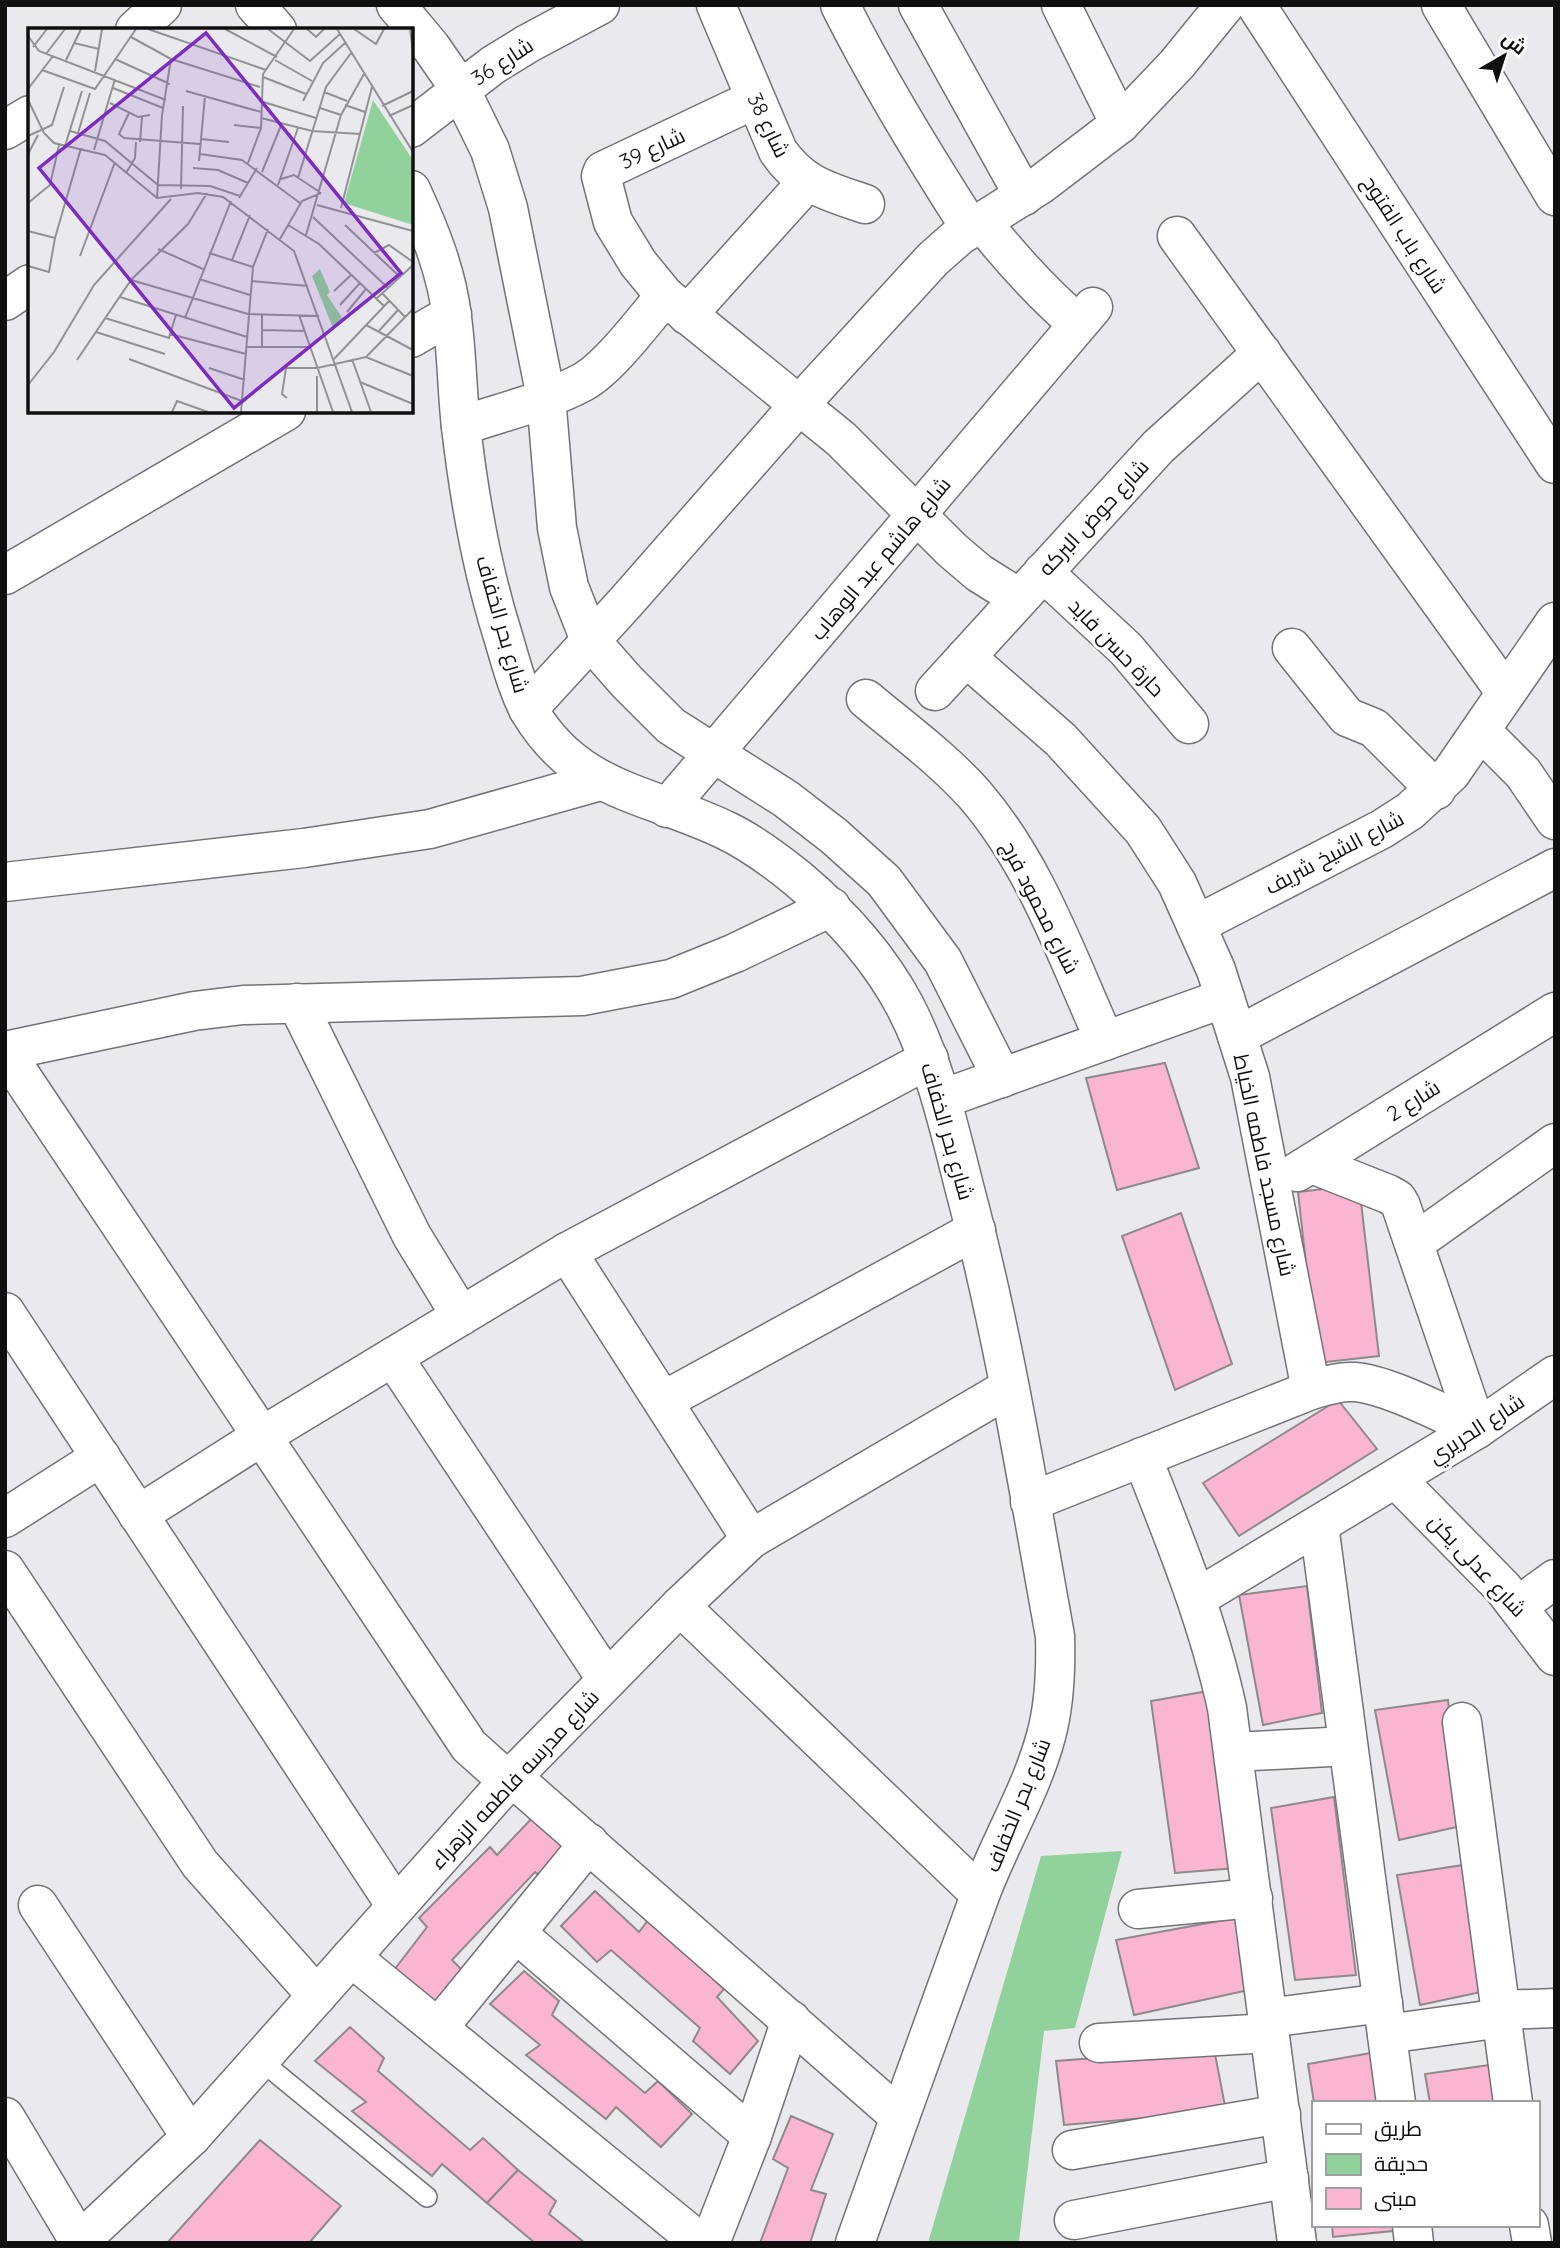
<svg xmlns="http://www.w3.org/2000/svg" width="1560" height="2248" font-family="Quicksand,Cairo,sans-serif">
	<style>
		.green { fill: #90d19c }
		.building { fill: #fab5d3; stroke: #8e8a8b; stroke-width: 2 }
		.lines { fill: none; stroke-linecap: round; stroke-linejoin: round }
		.service-casing { stroke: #737376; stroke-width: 22 }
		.minor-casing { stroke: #737376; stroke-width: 41 }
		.tertiary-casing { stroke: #737376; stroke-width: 41 }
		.service { stroke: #fff; stroke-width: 19 }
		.minor { stroke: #fff; stroke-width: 38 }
		.tertiary { stroke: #fff; stroke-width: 38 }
		.labels { text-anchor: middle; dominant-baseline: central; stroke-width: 6; stroke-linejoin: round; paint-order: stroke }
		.street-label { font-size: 21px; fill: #0f0f10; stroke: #fff }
		.inset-road { fill: none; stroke: #929295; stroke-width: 2 }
		.view { fill: #7b2cbf; fill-opacity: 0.15; stroke: #7b2cbf; stroke-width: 3.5 }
		.inset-edge { fill: none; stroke: #0f0f10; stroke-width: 3.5 }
	</style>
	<rect width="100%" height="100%" fill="#eaeaee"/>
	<polygon class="green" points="1122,1851 1075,2028 1044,2031 1019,2242 928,2243 1041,1856"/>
	<g class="building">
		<polygon points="1165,1063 1199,1168 1117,1190 1086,1078"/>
		<polygon points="1359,1185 1379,1356 1317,1363 1298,1192"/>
		<polygon points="1181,1213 1232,1364 1175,1390 1122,1236"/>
		<polygon points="1338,1400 1377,1449 1239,1536 1203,1483"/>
		<polygon points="1307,1586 1322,1713 1263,1725 1239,1595"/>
		<polygon points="1214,1690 1236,1868 1175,1873 1151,1701"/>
		<polygon points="1448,1700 1461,1826 1399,1840 1375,1710"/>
		<polygon points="1334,1797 1356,1975 1295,1980 1271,1808"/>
		<polygon points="535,1815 573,1848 545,1880 535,1872 452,1960 463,1971 433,2006 391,1974 427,1927 419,1918 490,1847 497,1855"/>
		<polygon points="1470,1864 1495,1989 1420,2005 1397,1875"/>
		<polygon points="595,1891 639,1932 649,1919 724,1989 717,1997 758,2041 730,2074 693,2041 700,2028 611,1950 597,1962 561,1926"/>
		<polygon points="1246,1916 1258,1988 1134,2015 1116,1940"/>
		<polygon points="524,1971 559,2001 552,2015 645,2093 658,2081 692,2114 661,2147 616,2107 606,2119 526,2055 540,2045 490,2004"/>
		<polygon points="350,2027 384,2058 378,2071 470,2150 483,2138 518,2170 487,2203 442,2164 432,2176 352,2111 366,2102 315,2061"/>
		<polygon points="1214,2049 1226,2111 1064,2125 1056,2061"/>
		<polygon points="1371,2053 1378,2103 1314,2103 1308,2064"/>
		<polygon points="1497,2064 1503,2103 1430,2103 1425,2074"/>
		<polygon points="791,2116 833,2134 811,2190 826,2194 810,2243 760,2243 788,2168 773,2159"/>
		<polygon points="260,2140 341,2206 309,2243 167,2243"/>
		<polygon points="518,2170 556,2201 549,2214 585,2243 535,2243 487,2203"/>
		<polygon points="1332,2225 1393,2225 1393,2231 1333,2237"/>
	</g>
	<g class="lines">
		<g class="service-casing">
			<polyline id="service" points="260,2060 427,2197"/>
		</g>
		<g class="minor-casing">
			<g id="minor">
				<polyline points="396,5 431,47 460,89 490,150 508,208 546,397 557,528 569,587 590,640 627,682 671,726 786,799 834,836 884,881 943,961 1002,1078"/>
				<path d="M716,5L778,151C801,185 827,191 865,204"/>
				<path d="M840,5C879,83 924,156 971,229"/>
				<polyline points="918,5 1024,196"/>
				<polyline points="1061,5 1120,124"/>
				<polyline points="1256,5 1555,464"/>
				<polyline points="1441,5 1555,196"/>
				<polyline points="135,30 162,5"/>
				<polyline points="755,99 603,171 601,176 613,222 638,263 665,296 841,439 952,550 979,573 1019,598"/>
				<polyline points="411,128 493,65 527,44 600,5"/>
				<polyline points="5,130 30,115"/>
				<path d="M982,222C1012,260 1042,293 1078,324"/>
				<polyline points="1177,236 1506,693"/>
				<polyline points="5,301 30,284"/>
				<polyline points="687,315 807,182"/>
				<polyline points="411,338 452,314"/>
				<path d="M461,426C501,412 546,402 583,382C609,368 645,319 665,296"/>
				<polyline points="1043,572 1126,649 1189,724"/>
				<polyline points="5,575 286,411"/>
				<polyline points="1292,648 1347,717 1374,728 1436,790"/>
				<polyline points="966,657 1061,740 1143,830 1177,883 1216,970 1250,1077 1311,1390"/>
				<polyline points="935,691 1158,447 1262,353"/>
				<path d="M866,699C903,730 943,759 975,795C1036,866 1067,957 1105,1041"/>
				<polyline points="528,709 625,603 800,404 933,259 959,236 1040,185 1120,124 1177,64 1225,5"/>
				<polyline points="1481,731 1523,773 1555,820"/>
				<polyline points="667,808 1093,307"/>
				<polyline points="5,882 304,848 430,829 600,781"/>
				<polyline points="1196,925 1382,829 1410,811 1451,773 1555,622"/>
				<polyline points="297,1003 412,1236 461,1316"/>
				<polyline points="1237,1036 1555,868"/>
				<polyline points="5,1051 194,1011 243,1005 582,996 671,979 735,953 831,907"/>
				<polyline points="5,1052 469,1746 508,1781"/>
				<polyline points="942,1099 1225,998"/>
				<polyline points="1312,1164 1388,1194 1397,1199 1401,1206 1477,1429"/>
				<polyline points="1297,1172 1555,1012"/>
				<polyline points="1414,1243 1555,1143"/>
				<polyline points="567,1252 751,1539"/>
				<polyline points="5,1312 396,1906"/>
				<polyline points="393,1357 607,1680"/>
				<polyline points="663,1401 976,1230"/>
				<path d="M1142,1457C1175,1540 1208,1621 1227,1708L1297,2243"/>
				<polyline points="1396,1479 1503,1588 1555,1656"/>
				<path d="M1030,1502L1311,1390C1325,1386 1340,1381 1354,1382C1387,1384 1445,1415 1477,1429"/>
				<polyline points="138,1515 262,1436 567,1252 929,1059"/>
				<polyline points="5,1518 101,1457"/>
				<polyline points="1319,1525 1396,2103"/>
				<polyline points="5,1570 200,1864 317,1996"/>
				<polyline points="1197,1598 1477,1429 1555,1375"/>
				<polyline points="680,1606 980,1894"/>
				<polyline points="1518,1606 1555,1579"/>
				<polyline points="1462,1722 1513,2103"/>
				<polyline points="1234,1752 1348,1746"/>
				<polyline points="512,1777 900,2117"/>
				<polyline points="38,1905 191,2137"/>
				<polyline points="1138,1909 1253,1898"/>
				<polyline points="516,1933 752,2136"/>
				<polyline points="351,1957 701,2243"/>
				<polyline points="1501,2010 1555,2008"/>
				<polyline points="1268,2018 1383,2003"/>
				<polyline points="438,2028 589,1843"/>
				<polyline points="1387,2034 1502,2018"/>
				<polyline points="1099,2043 1270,2033"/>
				<polyline points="5,2117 79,2241"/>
				<polyline points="1072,2150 1281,2114"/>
				<polyline points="1074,2220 1289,2178"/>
				<polyline points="1412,2225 1414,2243"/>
				<polyline points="1529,2225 1532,2243"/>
				<polyline points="78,2243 191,2137 508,1781 680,1606 751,1539 1009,1388"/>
				<polyline points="710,2243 752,2136 791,2020"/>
			</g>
		</g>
		<g class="tertiary-casing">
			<g id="tertiary">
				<polyline points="255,5 277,30"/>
				<path d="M411,190C430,231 447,273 452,318C457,354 457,391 461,427C469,496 481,566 502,633C510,659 517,689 530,712C578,793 652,794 727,831C752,843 776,861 797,878C840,914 879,957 905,1006C935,1064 949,1127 965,1190C1004,1336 1028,1487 1055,1636C1056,1670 1055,1703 1046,1736C1031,1792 999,1843 979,1898C937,2012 896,2128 855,2243"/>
			</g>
		</g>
		<use href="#service" class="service"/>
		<use href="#minor" class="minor"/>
		<use href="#tertiary" class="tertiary"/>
	</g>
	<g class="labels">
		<g class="street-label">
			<text transform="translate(502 61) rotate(-33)">شارع 36</text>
			<text transform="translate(769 125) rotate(64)">شارع 38</text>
			<text transform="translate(652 148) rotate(-25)">شارع 39</text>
			<text transform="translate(1405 234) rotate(57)">شارع باب الفتوح</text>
			<text transform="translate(1093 517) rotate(-47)">شارع حوض البركه</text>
			<text transform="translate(880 558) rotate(-50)">شارع هاشم عبد الوهاب</text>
			<text transform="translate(503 624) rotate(74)">شارع بحر الخفاف</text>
			<text transform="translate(1117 647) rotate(46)">حارة حسن فايد</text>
			<text transform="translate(1334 852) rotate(-28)">شارع الشيخ شريف</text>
			<text transform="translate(1041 907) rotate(63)">شارع محمود فرج</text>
			<text transform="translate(1413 1100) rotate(-32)">شارع 2</text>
			<text transform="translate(948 1131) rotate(74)">شارع بحر الخفاف</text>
			<text transform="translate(1265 1165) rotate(78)">شارع مسجد فاطمه الخياط</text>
			<text transform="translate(1476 1428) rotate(-33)">شارع الحريري</text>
			<text transform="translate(1478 1565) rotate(47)">شارع عدلى يكن</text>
			<text transform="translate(514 1779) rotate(-47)">شارع مدرسه فاطمه الزهراء</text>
			<text transform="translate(1017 1805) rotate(-68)">شارع بحر الخفاف</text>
		</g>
	</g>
	<g transform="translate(28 28)">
		<rect width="385" height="385" fill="#eaeaee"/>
		<path d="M345,72L385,132V197L316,175ZM292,241L302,264L299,267L315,291L305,300L284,248Z" fill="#90d19c"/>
		<path class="inset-road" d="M120,1L238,42M197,1L249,29M240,1L282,33L312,6M279,1L288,9L296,1M309,1L385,124M326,1L348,16L356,1M382,1L385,23M0,8L11,23L138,72M103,9L143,31L232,59M46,15L71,21M5,19L19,1M18,26L37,1M87,31L142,56M38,32L53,1M247,32L284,53M14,42L67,61L108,1M67,43L74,1M235,49L278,66M85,60L135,80M0,61L25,28M158,63L233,84M296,64L319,73M0,72L16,105L26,115L77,127L129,170L170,165L195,169L266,223L324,384M232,73L288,90M275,73L295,35L317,15M82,75L110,89L122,87M317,77L337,84M354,78L385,63M292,80L313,87M101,85L91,106L96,110L172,116M361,88L385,77M233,90L284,103L332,106M206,97L233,100M42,103L77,113L130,157L182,158L212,168M50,105L62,65M0,108L24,97L36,59M173,111L201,114M112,114L114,89M37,118L54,63M66,122L87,51M0,126L10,107M172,126L214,132L272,175M171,133L177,68M220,135L233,100L235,46L266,1M165,140L190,142L220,155M234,144L254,95M98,145L107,130L108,114M270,150L298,59L323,25M253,151L266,147L293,165M250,157L270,100M153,161L155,78M129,170L134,87L143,31M211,170L229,140M0,175L22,157L31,117M289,177L385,203M313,180L344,59M285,189L360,260M260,197L291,216L356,278M317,197L371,248M0,203L27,210L53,120M278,207L313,87L336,46M252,211L274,173L293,165M130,221L175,241M181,225L225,239M346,225L361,217L385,234M52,228L87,134M204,232L222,187M0,238L21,244L27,210M171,251L222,267M103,252L220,286M223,253L280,258M306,263L323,247M354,265L377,289M92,269L219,309M348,271L385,237M312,277L332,255M319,284L338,261M220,286L291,288M148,287L142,306L218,326M271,287L305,384M77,290L141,310L142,306M157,290L203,173M338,297L385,322M234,302L277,303M68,304L137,326M350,304L370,282M219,319H282M234,319V286M338,329L385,281M101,331L214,373M306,331L361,273M324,331L343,384M49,332L103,252L160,196L179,165M181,340L217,352M332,354L385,376M0,357L26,324L66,257L143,171M259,370L254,366L258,340H289L338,329L385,348M144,384L149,373L180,384M213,384L225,239L240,201M289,384V348"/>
		<path class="view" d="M178,5L373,245L206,380L11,140Z"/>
		<rect width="385" height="385" class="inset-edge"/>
	</g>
	<rect width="1560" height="2248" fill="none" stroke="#0f0f10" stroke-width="14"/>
	<rect x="1312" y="2101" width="228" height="126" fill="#ffffff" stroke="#9f9f9f" stroke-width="2"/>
	<rect x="1326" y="2124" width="35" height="10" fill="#ffffff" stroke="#9f9f9f" stroke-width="2"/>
	<text x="1374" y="2136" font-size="21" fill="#0f0f10">طريق</text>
	<rect x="1326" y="2154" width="35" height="21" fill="#90d19c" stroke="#9f9f9f" stroke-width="2"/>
	<text x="1374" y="2171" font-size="21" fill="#0f0f10">حديقة</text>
	<rect x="1326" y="2188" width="35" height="21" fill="#fab5d3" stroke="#9f9f9f" stroke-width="2"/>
	<text x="1374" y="2206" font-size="21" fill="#0f0f10">مبنى</text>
	<g transform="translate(1504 56) rotate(39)" stroke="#ffffff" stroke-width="5" paint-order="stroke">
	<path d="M0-5L12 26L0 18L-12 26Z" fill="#0f0f10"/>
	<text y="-10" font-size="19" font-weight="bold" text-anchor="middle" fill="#0f0f10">ش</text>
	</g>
</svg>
